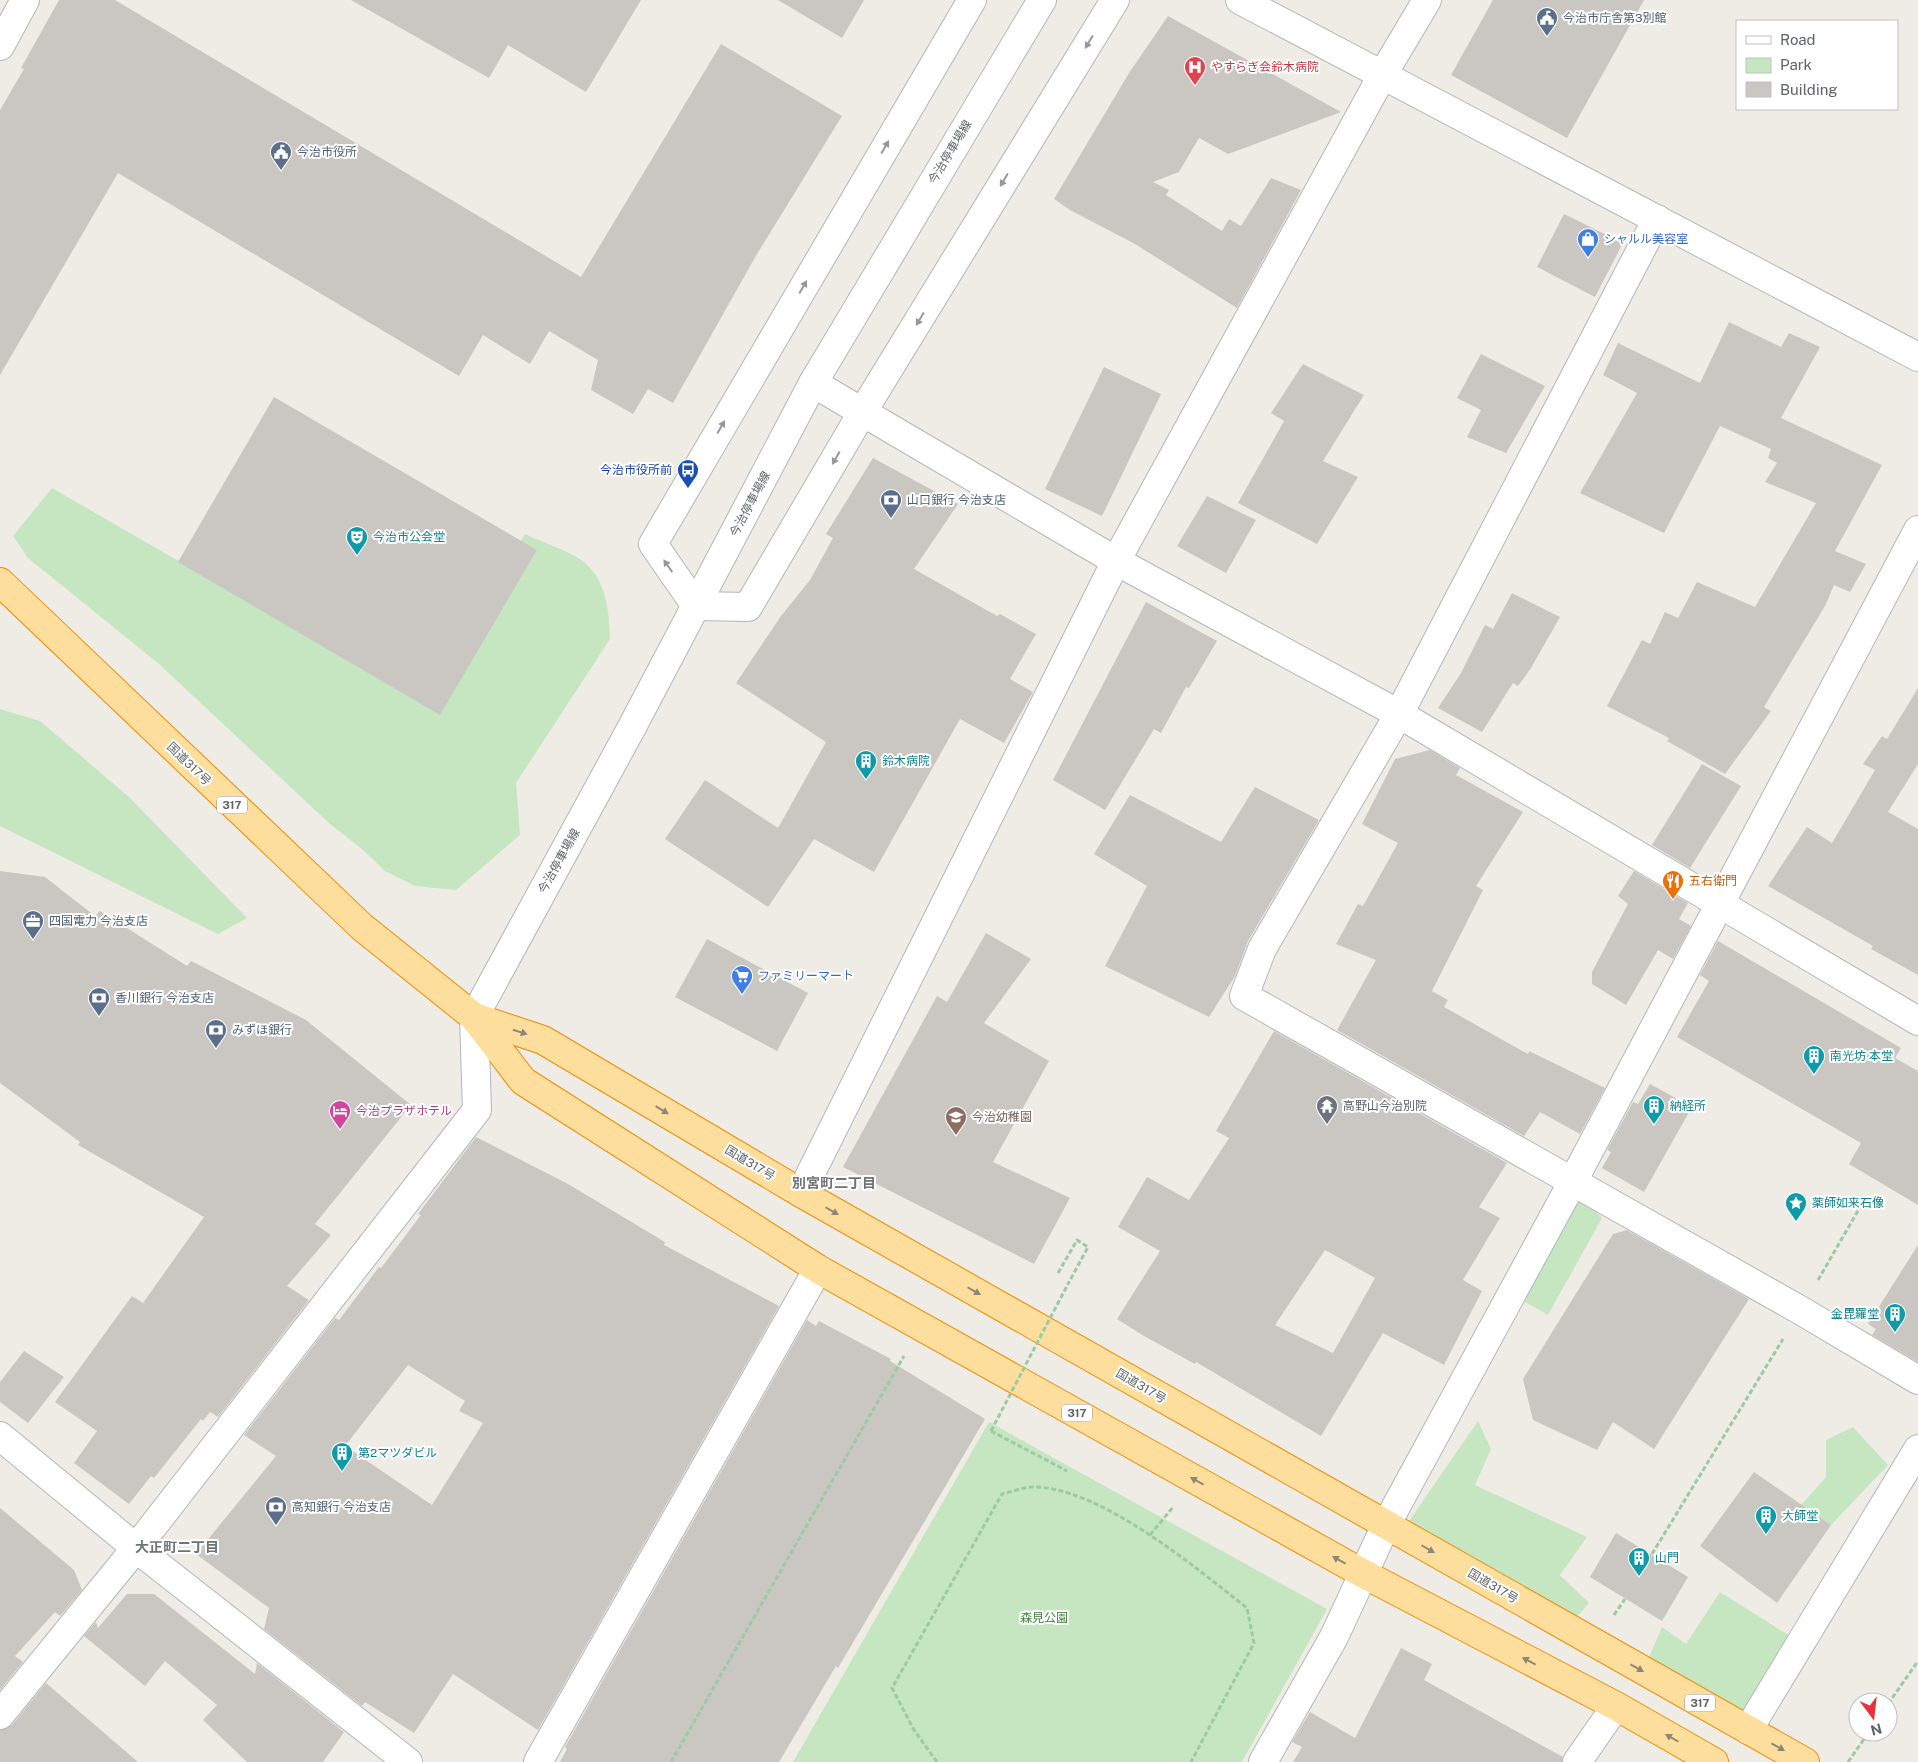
<svg xmlns="http://www.w3.org/2000/svg" width="1918" height="1762" font-family="'Public Sans','Noto Sans JP',sans-serif">
	<style>
		.green { fill: #c6e6c2 }
		.building { fill: #cac7c2; fill-rule: evenodd }
		.lines { fill: none; stroke-linecap: round; stroke-linejoin: round }
		.minor-casing { stroke: #b3b6ba; stroke-width: 30 }
		.secondary-casing { stroke: #b2b6ba; stroke-width: 30 }
		.trunk-casing { stroke: #f28b02; stroke-width: 30 }
		.path { stroke: #9ccaa4; stroke-width: 3; stroke-dasharray: 5 2.5; stroke-linecap: butt }
		.minor { stroke: #fff; stroke-width: 28 }
		.secondary { stroke: #fff; stroke-width: 28 }
		.trunk { stroke: #fdde9d; stroke-width: 28 }
		.path-bridge { stroke: #9ccaa4; stroke-width: 3; stroke-dasharray: 5 2.5; stroke-linecap: butt }
		.oneway { fill: #96999c }
		.oneway2 { fill: #8d8776 }
		.labels { text-anchor: middle; dominant-baseline: central; stroke-width: 4; stroke-linejoin: round; paint-order: stroke }
		.shield { fill: #fff; stroke: #8e9194; stroke-width: 1 }
		.shield-label { font-size: 11px; font-weight: bold; fill: #5d6266 }
		.service-label { font-size: 12px; fill: #4e5e75; stroke: #fff; text-anchor: start }
		.health-label { font-size: 12px; fill: #be3a42; stroke: #fff; text-anchor: start }
		.street-label { font-size: 12px; fill: #5d6266; stroke: #fff }
		.shop-label { font-size: 12px; fill: #366cbe; stroke: #fff; text-anchor: start }
		.transit-label { font-size: 12px; fill: #164399; stroke: #fff; text-anchor: end }
		.culture-label { font-size: 12px; fill: #0d838f; stroke: #fff; text-anchor: start }
		.food-label { font-size: 12px; fill: #c56008; stroke: #fff; text-anchor: start }
		.worship-label { font-size: 12px; fill: #5b616d; stroke: #fff; text-anchor: start }
		.hotel-label { font-size: 12px; fill: #b23c85; stroke: #fff; text-anchor: start }
		.education-label { font-size: 12px; fill: #785e54; stroke: #fff; text-anchor: start }
		.park-label { font-size: 12px; fill: #3b8435; stroke: #fff }
		.neighbourhood-label { font-size: 14px; font-weight: bold; fill: #6e7478; stroke: #fff }
	</style>
	<rect width="100%" height="100%" fill="#efece5"/>
	<g class="green">
		<path d="M52,488L421,701L525,534C539,541 575,553 585,563C607,582 609,612 610,639L516,783L520,835L456,890L415,886L385,871L362,849L330,824L159,664L28,558L13,536Z"/>
		<polygon points="0,709 40,721 129,797 247,918 218,934 0,826"/>
		<polygon points="1585,1200 1602,1218 1548,1315 1518,1298 1567,1207"/>
		<polygon points="1478,1421 1491,1449 1475,1485 1587,1537 1560,1575 1589,1603 1576,1618 1551,1608 1409,1521"/>
		<polygon points="989,1422 1327,1609 1242,1762 793,1762"/>
		<polygon points="1853,1427 1888,1465 1831,1525 1801,1505 1826,1477 1826,1440"/>
		<polygon points="1720,1592 1790,1636 1739,1721 1645,1667 1662,1627 1686,1644"/>
	</g>
	<g class="building">
		<polygon points="59,0 115,0 581,277 721,44 842,116 757,254 673,403 648,389 633,414 591,390 598,360 549,331 530,364 483,335 459,376 118,173 0,375 0,110 24,69 21,68"/>
		<polygon points="351,0 641,0 586,92 508,45 489,78"/>
		<polygon points="778,0 864,0 842,38"/>
		<polygon points="1493,0 1644,0 1567,138 1451,75"/>
		<polygon points="1168,16 1341,112 1228,154 1199,138 1179,172 1153,182 1169,190 1166,195 1222,231 1229,219 1241,226 1271,178 1301,190 1237,308 1135,244 1070,210 1054,199 1129,73"/>
		<polygon points="1564,214 1623,243 1595,297 1537,267"/>
		<polygon points="1729,322 1781,347 1789,333 1820,347 1781,418 1882,465 1835,551 1866,564 1850,592 1834,585 1825,606 1764,707 1771,711 1725,774 1667,741 1669,738 1607,706 1642,640 1650,644 1665,612 1678,618 1697,582 1755,607 1816,503 1765,482 1777,463 1768,458 1771,449 1720,426 1664,533 1580,493 1637,393 1603,375 1618,343 1700,383"/>
		<polygon points="1481,354 1545,386 1506,453 1467,437 1481,410 1457,398"/>
		<polygon points="1303,364 1364,395 1323,461 1358,477 1317,544 1238,503 1284,421 1271,413"/>
		<polygon points="1104,367 1161,394 1102,516 1045,489"/>
		<polygon points="274,397 537,550 440,715 178,562"/>
		<polygon points="873,458 958,504 914,569 997,616 1000,614 1036,634 1010,679 1033,692 1004,743 960,719 874,872 814,839 768,907 665,839 705,780 778,828 826,742 736,683 781,616 810,580 833,538 826,534"/>
		<polygon points="1207,496 1256,520 1226,573 1177,546"/>
		<polygon points="1512,593 1560,617 1531,668 1518,686 1513,683 1482,732 1438,708 1461,673 1485,625 1493,629"/>
		<polygon points="1146,602 1217,641 1189,688 1186,687 1161,733 1154,729 1105,810 1053,780"/>
		<polygon points="1918,688 1918,764 1888,812 1918,829 1918,975 1871,949 1873,946 1768,886 1807,827 1832,843 1875,770 1863,764 1882,736 1887,739"/>
		<polygon points="1430,750 1460,768 1456,775 1523,812 1476,886 1483,890 1432,991 1448,1000 1444,1007 1528,1054 1529,1051 1605,1088 1580,1134 1540,1112 1524,1136 1337,1030 1376,960 1336,944 1358,904 1363,906 1398,843 1362,824 1395,759"/>
		<polygon points="1702,764 1741,786 1690,868 1652,845"/>
		<polygon points="1255,787 1319,820 1248,941 1235,976 1209,1017 1105,966 1147,886 1094,854 1130,795 1221,842"/>
		<polygon points="0,871 45,877 95,916 100,911 187,966 191,961 306,1020 411,1105 315,1224 331,1235 287,1286 309,1300 218,1417 210,1412 203,1421 201,1419 154,1478 151,1476 129,1504 74,1463 97,1431 55,1402 132,1296 143,1303 204,1217 78,1145 80,1142 0,1083"/>
		<polygon points="1634,871 1688,903 1679,919 1691,926 1673,959 1658,950 1626,1005 1592,984 1592,972 1628,904 1618,896"/>
		<polygon points="986,933 1031,959 984,1023 1049,1061 993,1162 1070,1198 1034,1264 843,1167 937,996 947,1002"/>
		<polygon points="707,939 808,993 777,1051 675,997"/>
		<polygon points="1718,941 1901,1048 1895,1058 1918,1071 1918,1205 1849,1164 1861,1143 1677,1037 1709,981 1700,975"/>
		<path d="M1274,1031L1507,1163L1479,1207L1500,1218L1463,1280L1482,1291L1444,1365L1383,1333L1321,1436L1196,1362L1195,1364L1144,1336L1117,1319L1160,1251L1118,1227L1147,1177L1189,1200L1229,1138L1216,1131ZM1325,1250L1375,1278L1333,1353L1275,1325Z"/>
		<polygon points="1650,1084 1692,1107 1644,1192 1602,1168 1611,1152 1607,1150 1633,1102 1638,1104"/>
		<path d="M476,1137L568,1184L665,1242L664,1245L779,1306L538,1730L453,1674L414,1733L365,1702L362,1706L264,1629L269,1608L196,1554L276,1456L244,1435L335,1318L339,1320L379,1267L381,1268L421,1215L418,1214ZM408,1365L465,1401L459,1411L483,1423L432,1505L345,1446Z"/>
		<polygon points="1627,1230 1749,1299 1654,1449 1613,1422 1597,1450 1533,1420 1523,1379 1613,1234"/>
		<polygon points="1918,1245 1918,1362 1872,1335 1876,1329 1868,1324"/>
		<polygon points="807,1320 816,1326 819,1321 891,1359 890,1361 985,1419 838,1668 836,1666 779,1762 560,1762 567,1749 565,1747"/>
		<polygon points="24,1351 64,1377 28,1423 0,1402 0,1382"/>
		<polygon points="1754,1472 1831,1525 1777,1603 1700,1546"/>
		<polygon points="0,1508 74,1570 82,1590 60,1616 55,1612 15,1656 23,1662 0,1690"/>
		<polygon points="1616,1533 1688,1577 1662,1621 1590,1577"/>
		<polygon points="127,1594 154,1594 255,1674 257,1663 344,1732 323,1762 247,1762 203,1720 217,1705 165,1661 145,1686 84,1636 96,1622 98,1628"/>
		<polygon points="1401,1648 1432,1664 1424,1680 1563,1757 1562,1762 1293,1762 1302,1747 1292,1742 1310,1712 1355,1738"/>
		<polygon points="46,1683 138,1762 0,1762 0,1730 12,1725"/>
	</g>
	<g class="lines">
		<g class="minor-casing">
			<g id="minor">
				<polyline points="1240,0 1918,357"/>
				<polyline points="0,46 25,0"/>
				<polyline points="1657,219 1399,714 1262,949 1244,996 1800,1310 1918,1380"/>
				<polyline points="813,383 1116,561 1399,714 1918,1021"/>
				<polyline points="801,1193 1116,561 1383,74 1427,0"/>
				<polyline points="0,1436 136,1548 408,1762"/>
				<polyline points="0,1715 136,1548 477,1110 474,1017"/>
				<polyline points="1748,1730 1918,1449"/>
				<polyline points="538,1762 818,1269"/>
				<polyline points="1263,1762 1334,1637 1386,1525 1572,1183 1918,530"/>
				<polyline points="1577,1762 1616,1706"/>
			</g>
		</g>
		<g class="secondary-casing">
			<g id="secondary">
				<polyline points="972,0 653,544 696,606 748,607 863,411 1115,0"/>
				<polyline points="474,1017 632,727 813,383 1042,0"/>
			</g>
		</g>
		<g class="trunk-casing">
			<g id="trunk">
				<polyline points="0,582 362,927 474,1017 523,1081 818,1269 1364,1574 1616,1706 1714,1762"/>
				<polyline points="474,1017 543,1040 801,1193 1805,1762"/>
			</g>
		</g>
		<g class="path">
			<polyline points="1058,1273 1077,1240 1088,1247 1068,1284"/>
			<polyline points="1818,1280 1863,1202"/>
			<polyline points="991,1431 1067,1471"/>
			<polyline points="1150,1535 1174,1506"/>
			<polyline points="1652,1554 1783,1339"/>
			<polyline points="1614,1615 1625,1599"/>
			<polyline points="1888,1704 1918,1661"/>
			<polyline points="671,1762 904,1356"/>
			<path d="M937,1762L914,1730L892,1688L1002,1494C1012,1492 1023,1487 1032,1487C1099,1486 1196,1568 1247,1608L1254,1643L1191,1762"/>
			<polyline points="1848,1762 1869,1732"/>
		</g>
		<use href="#minor" class="minor"/>
		<use href="#secondary" class="secondary"/>
		<use href="#trunk" class="trunk"/>
		<polyline class="path-bridge" points="991,1431 1068,1284"/>
	</g>
	<defs><path id="oneway-solid" d="M-6-.8H1V-3.2L6.5 0L1 3.2V.8H-6Z" transform="scale(1.25)"/></defs>
	<g class="oneway">
		<use href="#oneway-solid" transform="translate(1089 42) rotate(121)"/>
		<use href="#oneway-solid" transform="translate(885 147) rotate(-60)"/>
		<use href="#oneway-solid" transform="translate(1004 180) rotate(121)"/>
		<use href="#oneway-solid" transform="translate(803 287) rotate(-60)"/>
		<use href="#oneway-solid" transform="translate(920 319) rotate(121)"/>
		<use href="#oneway-solid" transform="translate(721 427) rotate(-60)"/>
		<use href="#oneway-solid" transform="translate(836 458) rotate(120)"/>
		<use href="#oneway-solid" transform="translate(668 566) rotate(-125)"/>
	</g>
	<g class="oneway2">
		<use href="#oneway-solid" transform="translate(520 1032) rotate(18)"/>
		<use href="#oneway-solid" transform="translate(662 1110) rotate(31)"/>
		<use href="#oneway-solid" transform="translate(832 1211) rotate(30)"/>
		<use href="#oneway-solid" transform="translate(974 1291) rotate(30)"/>
		<use href="#oneway-solid" transform="translate(1197 1481) rotate(-151)"/>
		<use href="#oneway-solid" transform="translate(1428 1549) rotate(30)"/>
		<use href="#oneway-solid" transform="translate(1339 1560) rotate(-151)"/>
		<use href="#oneway-solid" transform="translate(1529 1661) rotate(-152)"/>
		<use href="#oneway-solid" transform="translate(1637 1668) rotate(29)"/>
		<use href="#oneway-solid" transform="translate(1672 1738) rotate(-150)"/>
		<use href="#oneway-solid" transform="translate(1778 1747) rotate(29)"/>
	</g>
	<defs>
		<g id="civic-pin" transform="scale(1.125)"><path d="M0 17L-7.5 6A9.5 9.5 0 1 1 7.5 6Z" fill="#5c6f8a" stroke="#fff"/><path d="M-.6-6.5H3V-4.5H.6V-3L4-1V1h2V6H-6V1h2V-1L-.6-3ZM-1.2 2.5V6h2.4V2.5Z" fill="#fff"/></g>
		<g id="hospital-pin" transform="scale(1.125)"><path d="M0 17L-7.5 6A9.5 9.5 0 1 1 7.5 6Z" fill="#e0444e" stroke="#fff"/><path d="M-5-5h3v3.5h4V-5h3V5h-3V1.5h-4V5h-3Z" fill="#fff"/></g>
		<g id="shop-pin" transform="scale(1.125)"><path d="M0 17L-7.5 6A9.5 9.5 0 1 1 7.5 6Z" fill="#3f7fe0" stroke="#fff"/><path d="M-5-2.5h2.3a2.7 3.5 0 0 1 5.4 0H5L5.5 6h-11ZM-1.5-2.5h3a1.5 2.3 0 0 0-3 0Z" fill="#fff"/></g>
		<g id="bus-pin" transform="scale(1.125)"><path d="M0 17L-7.5 6A9.5 9.5 0 1 1 7.5 6Z" fill="#1a4fb4" stroke="#fff"/><path d="M-5-6H5V4H4V6H2V4H-2V6H-4V4H-5ZM-3.5-4V0h7V-4ZM-3.5 1.2v1.5H-2V1.2ZM2 1.2v1.5H3.5V1.2Z" fill="#fff"/></g>
		<g id="bank-pin" transform="scale(1.125)"><path d="M0 17L-7.5 6A9.5 9.5 0 1 1 7.5 6Z" fill="#5c6f8a" stroke="#fff"/><path d="M-6-4H6V4H-6ZM0-2.3a2.3 2.3 0 1 0 0 4.6a2.3 2.3 0 1 0 0-4.6Z" fill="#fff"/></g>
		<g id="theatre-pin" transform="scale(1.125)"><path d="M0 17L-7.5 6A9.5 9.5 0 1 1 7.5 6Z" fill="#0f9aa8" stroke="#fff"/><path d="M-5-5.5Q0-4 5-5.5V0Q5 5 0 6Q-5 5-5 0ZM-3.3-2.5H-1v1.5H-3.3ZM1-2.5H3.3v1.5H1ZM-2.8 1Q0 5.5 2.8 1Z" fill="#fff"/></g>
		<g id="building-pin" transform="scale(1.125)"><path d="M0 17L-7.5 6A9.5 9.5 0 1 1 7.5 6Z" fill="#0f9aa8" stroke="#fff"/><path d="M-4-6H4V6H1V3H-1V6H-4ZM-2.5-4.3h1.7v1.8h-1.7ZM.8-4.3h1.7v1.8H.8ZM-2.5-1h1.7V.8h-1.7ZM.8-1h1.7V.8H.8Z" fill="#fff"/></g>
		<g id="restaurant-pin" transform="scale(1.125)"><path d="M0 17L-7.5 6A9.5 9.5 0 1 1 7.5 6Z" fill="#e8710a" stroke="#fff"/><path d="M-5-6h1v4h1v-4h1v4h1v-4h1v5L-1.5 .5V6h-2V.5L-5-1ZM5-6V6H3V1.5H1.5Q1.5-4 5-6Z" fill="#fff"/></g>
		<g id="office-pin" transform="scale(1.125)"><path d="M0 17L-7.5 6A9.5 9.5 0 1 1 7.5 6Z" fill="#5c6f8a" stroke="#fff"/><path d="M-6-3h4V-5.5h4V-3h4V5H-6ZM-1-4.5V-3h2v-1.5ZM-6 0V1H6V0Z" fill="#fff"/></g>
		<g id="supermarket-pin" transform="scale(1.125)"><path d="M0 17L-7.5 6A9.5 9.5 0 1 1 7.5 6Z" fill="#3f7fe0" stroke="#fff"/><path d="M-6-5.5h2.5l.6 2H6L4.5 2H-2.5L-4.4-4H-6ZM-1.5 3.2a1.3 1.3 0 1 0 .1 0ZM3 3.2a1.3 1.3 0 1 0 .1 0Z" fill="#fff"/></g>
		<g id="temple-pin" transform="scale(1.125)"><path d="M0 17L-7.5 6A9.5 9.5 0 1 1 7.5 6Z" fill="#6b7280" stroke="#fff"/><path d="M0-6L5-2H3V0L6.5 2.5H4V6H1.5V3h-3V6H-4V2.5H-6.5L-3 0V-2H-5Z" fill="#fff"/></g>
		<g id="hotel-pin" transform="scale(1.125)"><path d="M0 17L-7.5 6A9.5 9.5 0 1 1 7.5 6Z" fill="#d1479c" stroke="#fff"/><path d="M-6-4.5h1.5V1H6V5H4.5V3h-9V5H-6ZM-4 0a1.8 1.8 0 1 1 3.6 0ZM.5 0V-2.5h3Q6-2.5 6 0Z" fill="#fff"/></g>
		<g id="school-pin" transform="scale(1.125)"><path d="M0 17L-7.5 6A9.5 9.5 0 1 1 7.5 6Z" fill="#8d6e63" stroke="#fff"/><path d="M0-5L7-2L0 1L-7-2ZM-4 1L0 2.5L4 1V4Q0 6-4 4Z" fill="#fff"/></g>
		<g id="sight-pin" transform="scale(1.125)"><path d="M0 17L-7.5 6A9.5 9.5 0 1 1 7.5 6Z" fill="#0f9aa8" stroke="#fff"/><path d="M0-6L1.8-2.2L6-1.7L2.9 1.2L3.7 5.4L0 3.3L-3.7 5.4L-2.9 1.2L-6-1.7L-1.8-2.2Z" fill="#fff"/></g>
	</defs>
	<g fill-rule="evenodd">
		<use href="#civic-pin" x="1547" y="18"/>
		<use href="#hospital-pin" x="1195" y="67"/>
		<use href="#civic-pin" x="281" y="152"/>
		<use href="#shop-pin" x="1588" y="239"/>
		<use href="#bus-pin" x="688" y="470"/>
		<use href="#bank-pin" x="891" y="500"/>
		<use href="#theatre-pin" x="357" y="537"/>
		<use href="#building-pin" x="866" y="761"/>
		<use href="#restaurant-pin" x="1673" y="881"/>
		<use href="#office-pin" x="33" y="921"/>
		<use href="#supermarket-pin" x="742" y="976"/>
		<use href="#bank-pin" x="99" y="998"/>
		<use href="#bank-pin" x="216" y="1030"/>
		<use href="#building-pin" x="1814" y="1056"/>
		<use href="#temple-pin" x="1327" y="1106"/>
		<use href="#building-pin" x="1654" y="1106"/>
		<use href="#hotel-pin" x="340" y="1111"/>
		<use href="#school-pin" x="956" y="1117"/>
		<use href="#sight-pin" x="1796" y="1203"/>
		<use href="#building-pin" x="1895" y="1314"/>
		<use href="#building-pin" x="342" y="1453"/>
		<use href="#bank-pin" x="276" y="1507"/>
		<use href="#building-pin" x="1766" y="1516"/>
		<use href="#building-pin" x="1639" y="1558"/>
	</g>
	<g class="labels">
		<g class="shield">
			<rect x="217" y="796.5" width="30" height="17" rx="4"/>
			<rect x="1062" y="1404.5" width="30" height="17" rx="4"/>
			<rect x="1685" y="1694.5" width="30" height="17" rx="4"/>
		</g>
		<g class="shield-label">
			<text x="232" y="805">317</text>
			<text x="1077" y="1413">317</text>
			<text x="1700" y="1703">317</text>
		</g>
		<g class="service-label">
			<text x="1563" y="18">今治市庁舎第3別館</text>
			<text x="297" y="152">今治市役所</text>
			<text x="907" y="500">山口銀行 今治支店</text>
			<text x="49" y="921">四国電力 今治支店</text>
			<text x="115" y="998">香川銀行 今治支店</text>
			<text x="232" y="1030">みずほ銀行</text>
			<text x="292" y="1507">高知銀行 今治支店</text>
		</g>
		<g class="health-label">
			<text x="1211" y="67">やすらぎ会鈴木病院</text>
		</g>
		<g class="street-label">
			<text transform="translate(950 152) rotate(-59)">今治停車場線</text>
			<text transform="translate(750 504) rotate(-62)">今治停車場線</text>
			<text transform="translate(189 764) rotate(44)">国道317号</text>
			<text transform="translate(559 861) rotate(-61)">今治停車場線</text>
			<text transform="translate(750 1163) rotate(31)">国道317号</text>
			<text transform="translate(1141 1386) rotate(30)">国道317号</text>
			<text transform="translate(1493 1586) rotate(30)">国道317号</text>
		</g>
		<g class="shop-label">
			<text x="1604" y="239">シャルル美容室</text>
			<text x="758" y="976">ファミリーマート</text>
		</g>
		<g class="transit-label">
			<text x="672" y="470">今治市役所前</text>
		</g>
		<g class="culture-label">
			<text x="373" y="537">今治市公会堂</text>
			<text x="882" y="761">鈴木病院</text>
			<text x="1830" y="1056">南光坊 本堂</text>
			<text x="1670" y="1106">納経所</text>
			<text x="1812" y="1203">薬師如来石像</text>
			<text x="1879" y="1314" text-anchor="end">金毘羅堂</text>
			<text x="358" y="1453">第2マツダビル</text>
			<text x="1782" y="1516">大師堂</text>
			<text x="1655" y="1558">山門</text>
		</g>
		<g class="food-label">
			<text x="1689" y="881">五右衛門</text>
		</g>
		<g class="worship-label">
			<text x="1343" y="1106">高野山今治別院</text>
		</g>
		<g class="hotel-label">
			<text x="356" y="1111">今治プラザホテル</text>
		</g>
		<g class="education-label">
			<text x="972" y="1117">今治幼稚園</text>
		</g>
		<g class="park-label">
			<text x="1044" y="1618">森見公園</text>
		</g>
		<g class="neighbourhood-label">
			<text x="834" y="1183">別宮町二丁目</text>
			<text x="177" y="1547">大正町二丁目</text>
		</g>
	</g>
	<rect x="1736" y="20" width="162" height="90" fill="#ffffff" stroke="#bec0c2"/>
	<rect x="1746" y="36" width="25" height="8" fill="#ffffff" stroke="#bec0c2"/>
	<text x="1780" y="45" font-size="15" fill="#5d6266">Road</text>
	<rect x="1746" y="58" width="25" height="15" fill="#c6e6c2" stroke="#bec0c2"/>
	<text x="1780" y="70" font-size="15" fill="#5d6266">Park</text>
	<rect x="1746" y="82" width="25" height="15" fill="#cac7c2" stroke="#bec0c2"/>
	<text x="1780" y="95" font-size="15" fill="#5d6266">Building</text>
	<g transform="translate(1873 1717) rotate(165)"><circle r="24" fill="#ffffff" stroke="#bec0c2"/>
	<path d="M0-4L9 19L0 12L-9 19Z" fill="#e8323a"/>
	<text y="-8" font-size="14" font-weight="bold" text-anchor="middle" fill="#5d6266">N</text>
	</g>
</svg>
